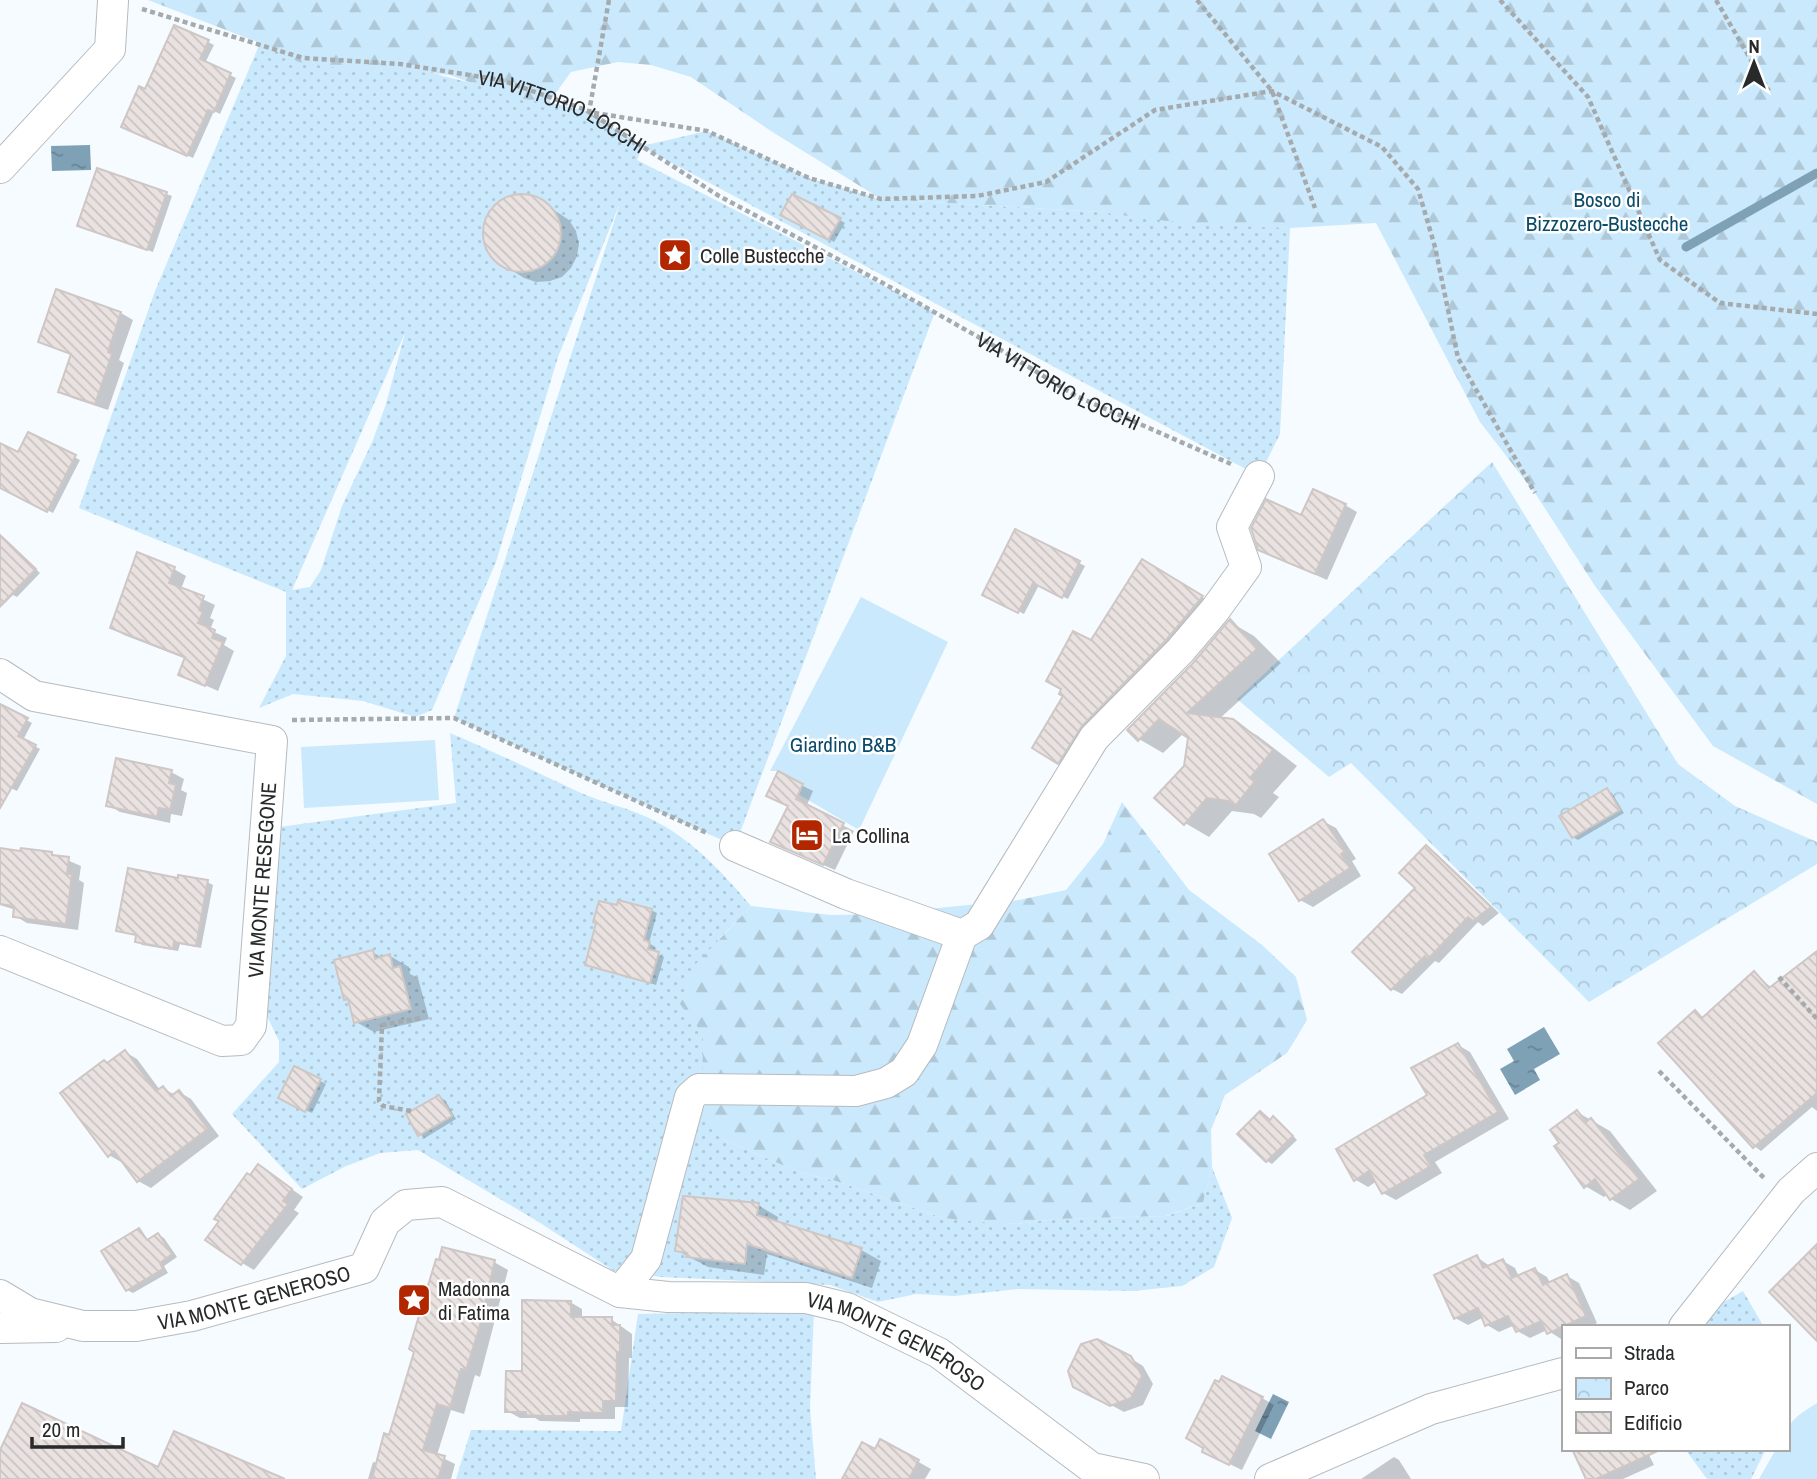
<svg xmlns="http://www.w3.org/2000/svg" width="1817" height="1479" font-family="'Archivo Narrow',sans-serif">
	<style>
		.grass { fill: url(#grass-dots); fill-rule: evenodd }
		.forest { fill: url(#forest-firs) }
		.park { fill: url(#park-crowns) }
		.garden { fill: #cbe9fc }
		.water { fill: url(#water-ripples) }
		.shadow { fill: #0003 }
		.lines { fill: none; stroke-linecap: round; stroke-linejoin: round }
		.stream { stroke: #7fa1b6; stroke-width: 9 }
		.building { fill: url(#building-back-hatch); stroke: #cec7c5; stroke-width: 2 }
		.street-casing { stroke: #b6bbbf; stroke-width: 32 }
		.path { stroke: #a5aaad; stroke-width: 4.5; stroke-dasharray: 5 3.5; stroke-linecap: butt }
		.street { stroke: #fff; stroke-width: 30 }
		.labels { text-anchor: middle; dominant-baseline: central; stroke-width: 5; stroke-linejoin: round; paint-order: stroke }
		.street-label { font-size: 21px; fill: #27292a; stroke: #fff }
		.park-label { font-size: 21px; fill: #0b4b6a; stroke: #fff }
		.poi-label { font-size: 21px; fill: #27292a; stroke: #fff; text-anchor: start }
	</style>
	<defs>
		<pattern id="grass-dots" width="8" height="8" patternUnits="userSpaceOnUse" patternTransform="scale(1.75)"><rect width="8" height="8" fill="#cbe9fc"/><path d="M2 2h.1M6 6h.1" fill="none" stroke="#aec8d8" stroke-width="1.8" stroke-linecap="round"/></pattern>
		<pattern id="forest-firs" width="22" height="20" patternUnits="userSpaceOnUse" patternTransform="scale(1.75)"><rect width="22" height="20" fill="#cbe9fc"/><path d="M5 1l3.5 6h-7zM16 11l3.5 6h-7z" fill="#aec8d8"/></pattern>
		<pattern id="park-crowns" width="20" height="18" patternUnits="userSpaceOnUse" patternTransform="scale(1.75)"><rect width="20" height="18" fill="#cbe9fc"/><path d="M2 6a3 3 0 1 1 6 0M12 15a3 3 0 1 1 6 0" fill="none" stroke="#aec8d8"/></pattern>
		<pattern id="water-ripples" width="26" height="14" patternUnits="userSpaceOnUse" patternTransform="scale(1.75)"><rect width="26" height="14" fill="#7fa1b6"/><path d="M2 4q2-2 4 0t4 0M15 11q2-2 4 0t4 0" fill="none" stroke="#688394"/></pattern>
		<pattern id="building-back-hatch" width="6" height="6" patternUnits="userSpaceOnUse" patternTransform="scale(1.75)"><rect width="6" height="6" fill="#e9e2e1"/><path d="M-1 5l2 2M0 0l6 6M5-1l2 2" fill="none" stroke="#c8c2c1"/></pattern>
	</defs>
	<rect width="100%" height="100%" fill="#f5fbff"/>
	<g class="grass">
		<path d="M260,43L431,73L589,112L642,146L707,131L809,178L881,199L1098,212L1290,228L1280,434L1259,476L642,147L637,160L935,312L735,846L454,718L620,203L558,357L496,562L432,710L415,717L363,701L293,694L259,708L286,656V592L79,508L155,291ZM405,333L386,404L373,440L342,506L321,570L310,587L292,590Z"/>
		<path d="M450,733C495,752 538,773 581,793C604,803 629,808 651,819C692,839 722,872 751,906L718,940L703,1034L724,1140L799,1172L836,1181L943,1218L1017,1224L1055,1219L1167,1216L1203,1203L1212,1167L1232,1218L1214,1267L1182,1286L1133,1291L1018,1289L954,1296L916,1294L878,1302L830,1285L662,1277L614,1271L537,1221L418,1150L380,1153L344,1167L302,1189L232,1114L279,1062V1041L265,1012L279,827L456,803Z"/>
		<polygon points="1743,1291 1764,1327 1702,1327 1717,1306"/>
		<polygon points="814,1311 810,1408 816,1479 456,1479 471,1430 621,1431 638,1314"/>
		<polygon points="1685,1449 1766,1449 1751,1479 1707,1479"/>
	</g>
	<g class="forest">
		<polygon points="148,0 1817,0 1817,804 1713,746 1595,586 1535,493 1480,422 1376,223 1290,228 1232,226 1167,221 1098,212 881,199 774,133 691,77 651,65 618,62 571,72 548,104 501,94 450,75 375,68 336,68 299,62 260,43"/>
		<polygon points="1122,802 1189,890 1262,945 1296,977 1307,1020 1287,1053 1225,1095 1211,1130 1212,1167 1203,1203 1166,1216 1055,1219 1017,1224 980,1222 943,1218 836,1181 799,1172 724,1140 702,1110 703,1034 680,1004 692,968 751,906 831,915 879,914 1019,900 1066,890 1103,844"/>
	</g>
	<polygon class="park" points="1492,462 1678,764 1735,806 1817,842 1817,864 1589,1002 1351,763 1329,777 1237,699"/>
	<g class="garden">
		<polygon points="861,597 948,642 859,830 798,794 803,783 779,771 770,771"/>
		<polygon points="435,740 439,800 304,808 301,747"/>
		<path d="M1817,1403V1479H1759L1776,1449H1787C1787,1419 1793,1419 1817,1403Z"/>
	</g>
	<g class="water">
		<polygon points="90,145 91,170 52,171 51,146"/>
		<polygon points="1544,1027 1560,1054 1534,1069 1540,1080 1515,1095 1500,1069 1514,1061 1507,1049"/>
		<polygon points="1273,1394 1289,1402 1271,1439 1255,1431"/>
	</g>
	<g class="shadow">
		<polygon points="208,42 214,45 205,63 236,78 220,114 214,111 193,158 129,129 146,91"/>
		<polygon points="98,170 172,196 153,252 85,228"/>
		<polygon points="513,197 526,197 539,200 569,220 576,231 579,244 577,256 571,268 562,277 550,281 536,282 524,278 494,259 487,247 484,235 486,222 492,211 501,202"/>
		<polygon points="782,214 840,220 845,223 834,242"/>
		<polygon points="57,292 121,313 133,320 119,360 124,363 108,410 72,398 60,391 72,355 40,341"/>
		<polygon points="29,435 80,460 53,513 0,487 0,445 19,455"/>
		<polygon points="1345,505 1357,512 1327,580 1273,556 1302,517"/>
		<polygon points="0,535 40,573 17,597 13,595 0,608"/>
		<polygon points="1142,561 1210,602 1067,767 1034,748 1065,695 1063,689"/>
		<polygon points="1079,563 1085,566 1068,599 1039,585 1024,614 985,594"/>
		<polygon points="174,569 186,576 181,589 215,605 210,618 214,620 210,630 227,638 224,645 234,651 218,691 180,674 186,659 124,635 112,628"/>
		<polygon points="1230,622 1254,636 1281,663 1219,719 1233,721 1258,736 1297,766 1273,793 1279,797 1261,818 1254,814 1232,811 1209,837 1185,823 1185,767 1190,737 1184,733 1163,753 1139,739 1194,664"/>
		<polygon points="0,706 32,723 23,740 40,749 17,791 0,783"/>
		<polygon points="171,772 184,779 181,790 187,793 182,816 171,814 170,823 120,812 108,805"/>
		<polygon points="779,774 813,791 806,807 854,831 835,870 783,848 790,806"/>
		<polygon points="1607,790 1612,793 1624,813 1578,840 1573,837"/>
		<polygon points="1323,821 1336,828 1356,859 1352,861 1361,876 1313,907 1300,900"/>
		<polygon points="1426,847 1436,853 1499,913 1483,926 1478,922 1439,963 1435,961 1402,994 1392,989 1354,952 1417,888"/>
		<polygon points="51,853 81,866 79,880 84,883 78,930 27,923 15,916 16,910 0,905 0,862"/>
		<polygon points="180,880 207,882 213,885 201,948 180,944 178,951 142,945 137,941 138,936 118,930"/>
		<polygon points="651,910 657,913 649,943 655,947 653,953 664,957 656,985 587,964 598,923"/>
		<polygon points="372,952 383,958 390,956 409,967 410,974 418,978 429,1019 374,1032 356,1022 351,1002 345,999"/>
		<polygon points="1817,953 1817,1111 1812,1107 1761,1151 1754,1146 1695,1012 1704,1018 1754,973 1772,988"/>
		<polygon points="1458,1045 1470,1052 1509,1119 1435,1162 1442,1173 1396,1200 1383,1193 1377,1181 1368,1187 1356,1180 1429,1096"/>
		<polygon points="125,1052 137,1059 160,1090 163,1088 175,1095 179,1092 191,1099 219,1136 151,1188 138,1181 123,1161 121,1162 109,1155 109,1064"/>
		<polygon points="295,1068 326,1084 312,1113 285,1101"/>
		<polygon points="439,1097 445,1100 456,1119 425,1138 420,1134"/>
		<polygon points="1577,1112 1610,1131 1657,1191 1630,1210 1611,1199 1608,1194 1604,1197 1585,1186 1562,1143"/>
		<polygon points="1261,1113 1271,1121 1274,1118 1279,1121 1297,1140 1272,1164 1267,1161"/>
		<polygon points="259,1166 303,1197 294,1210 299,1213 254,1270 242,1263 251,1177"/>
		<polygon points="758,1205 778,1217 777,1224 861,1250 881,1261 872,1288 767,1254 764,1275 708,1267 676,1250"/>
		<polygon points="139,1230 149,1241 159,1235 164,1238 177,1257 164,1266 168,1273 133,1293 127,1290"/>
		<polygon points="1477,1257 1491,1267 1503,1261 1515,1268 1519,1277 1535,1270 1547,1277 1550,1283 1567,1276 1579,1283 1597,1323 1589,1327 1563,1327 1563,1338 1561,1339 1547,1330 1530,1338 1517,1331 1515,1325 1499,1332 1487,1325 1484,1317 1468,1325 1455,1318"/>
		<polygon points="440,1262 494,1262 508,1270 480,1377 475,1375 464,1414 451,1410 437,1455 455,1464 451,1479 368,1479 373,1462 378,1463 390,1437"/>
		<polygon points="570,1302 582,1309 582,1319 611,1319 632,1334 632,1358 629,1358 628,1407 615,1407 615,1419 580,1419 580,1422 540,1421 535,1418 520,1418 507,1411 523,1372"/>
		<polygon points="1130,1358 1143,1366 1153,1384 1143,1405 1124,1412 1085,1391"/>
		<polygon points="1262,1398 1274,1405 1242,1470 1217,1458 1205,1447"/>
		<polygon points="881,1441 931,1469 925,1479 844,1479 875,1451"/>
		<polygon points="1573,1449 1646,1449 1654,1465 1623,1479 1585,1479"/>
		<polygon points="1394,1457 1399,1460 1411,1479 1361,1479"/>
	</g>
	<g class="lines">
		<polyline class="stream" points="1686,247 1817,173"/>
	</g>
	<g class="building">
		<polygon points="174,25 209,40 200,59 231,73 214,112 208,110 187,156 121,127 139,86 145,89"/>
		<polygon points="97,168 167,192 147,250 77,226"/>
		<polygon points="792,194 841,218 828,240 780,215"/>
		<circle cx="522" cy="233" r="39"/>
		<polygon points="56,289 121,312 108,352 112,354 95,404 58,392 71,354 38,342"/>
		<polygon points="28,432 76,455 47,512 0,488 0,443 18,452"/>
		<polygon points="1313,489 1346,504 1315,574 1258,550 1251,528 1266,499 1301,515"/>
		<polygon points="1015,529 1080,561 1062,598 1033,583 1018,613 982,595"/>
		<polygon points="0,535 36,569 0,606"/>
		<polygon points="137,552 175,567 169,583 204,596 199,610 203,612 198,623 215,630 212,638 223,642 205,686 178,675 185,657 110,628"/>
		<polygon points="1142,559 1203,596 1167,639 1082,726 1058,764 1032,748 1063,696 1059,694 1061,689 1046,681 1073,631 1091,640"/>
		<polygon points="1230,619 1257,649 1187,713 1233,719 1273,750 1250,778 1255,781 1236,805 1228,801 1207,798 1184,825 1154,798 1184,766 1188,738 1159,719 1138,741 1127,730 1193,663"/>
		<polygon points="0,704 28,718 18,736 36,745 0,808"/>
		<polygon points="116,758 172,770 169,783 176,785 170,810 159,808 157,817 106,806"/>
		<polygon points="778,771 803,784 796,799 844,823 823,865 770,842 788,806 766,796"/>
		<polygon points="1607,788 1620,810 1572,838 1559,816"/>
		<polygon points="1323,819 1345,851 1341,854 1350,868 1299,901 1269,854"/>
		<polygon points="1426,845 1491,907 1473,921 1468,917 1428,959 1425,956 1391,990 1352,952 1415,888 1399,873"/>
		<polygon points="0,848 20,851 21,848 52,852 52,855 69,857 67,874 72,874 66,924 13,917 14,906 0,904"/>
		<polygon points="128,868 178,878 178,875 208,880 196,946 174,942 173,949 135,942 136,935 116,931"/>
		<polygon points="618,900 652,909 644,940 650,942 648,949 659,952 650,983 585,965 596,923 593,922 599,901 617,905"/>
		<polygon points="373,950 375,959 390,954 393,968 400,966 411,1009 354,1023 348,999 344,1000 334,960"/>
		<polygon points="1817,951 1817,1093 1753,1148 1658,1043 1695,1010 1702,1018 1754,971 1769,988"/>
		<polygon points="1458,1043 1498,1112 1424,1155 1431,1166 1382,1194 1369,1171 1354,1181 1336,1149 1427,1095 1411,1068"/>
		<polygon points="125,1050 156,1091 163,1086 171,1096 179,1090 208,1129 137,1182 114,1151 108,1157 60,1093 104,1060 107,1063"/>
		<polygon points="294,1066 321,1079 305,1112 278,1098"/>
		<polygon points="439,1095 452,1116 418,1136 406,1114"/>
		<polygon points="1577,1110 1586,1122 1591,1118 1639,1179 1610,1200 1595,1179 1584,1188 1554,1146 1559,1143 1550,1130"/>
		<polygon points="1260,1111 1270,1120 1273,1116 1293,1136 1266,1162 1237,1134"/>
		<polygon points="258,1164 292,1189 283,1201 288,1204 241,1265 205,1240 219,1221 214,1219 247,1173 250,1175"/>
		<polygon points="683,1196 759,1203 757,1215 862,1248 852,1278 747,1244 745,1264 686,1257 687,1253 675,1251"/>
		<polygon points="139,1228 147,1240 158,1233 172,1254 160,1263 163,1269 126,1291 101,1251"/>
		<polygon points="1817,1244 1817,1341 1769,1292"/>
		<polygon points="442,1247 495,1260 479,1329 466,1370 461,1369 450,1408 437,1404 423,1450 445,1456 438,1479 372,1479 384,1433 389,1435 414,1352 409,1349 436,1259 439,1260"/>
		<polygon points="1477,1255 1483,1268 1503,1259 1512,1278 1535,1268 1543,1285 1567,1274 1586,1316 1547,1334 1541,1321 1516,1332 1508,1316 1485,1326 1478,1308 1454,1319 1434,1275"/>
		<polygon points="522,1300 571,1301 571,1317 612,1317 612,1325 620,1325 620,1352 617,1352 616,1401 603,1401 603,1413 568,1412 568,1416 546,1416 526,1415 526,1412 505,1412 506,1371 522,1371"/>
		<polygon points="1097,1339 1131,1356 1142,1376 1131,1398 1110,1406 1073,1387 1068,1371 1081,1344"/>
		<polygon points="1222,1376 1263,1397 1229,1465 1202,1452 1203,1448 1186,1438 1215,1380 1219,1382"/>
		<polygon points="22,1403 158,1467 174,1431 285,1479 0,1479 0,1450"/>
		<polygon points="880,1439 919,1460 909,1479 842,1479 862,1442 875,1449"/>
		<polygon points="1572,1449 1662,1449 1596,1479 1586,1479"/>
	</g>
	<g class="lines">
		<g class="street-casing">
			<g id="street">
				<polyline points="0,168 110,49 113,1"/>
				<polyline points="0,674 34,696 272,741 251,1026 241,1040 222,1041 0,951"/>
				<polyline points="735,846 846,894 962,935 979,925 1094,738 1180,651 1215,610 1246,567 1232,527 1259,476"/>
				<polyline points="620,1292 646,1259 690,1097 699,1089 856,1091 886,1083 904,1072 922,1045 962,935"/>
				<path id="s2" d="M0,1295L30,1313L83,1326H136L192,1316L364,1268L385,1222L406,1205L442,1202L620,1292L668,1297L806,1298L847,1308L939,1353L1092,1468L1144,1479"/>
				<polyline points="1684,1327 1791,1191 1817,1168"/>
				<polyline points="0,1328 56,1327"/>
				<polyline points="1270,1479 1431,1409 1563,1373"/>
			</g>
		</g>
		<g class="path">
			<polyline points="609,0 589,112 707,131 809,178 881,199 977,196 1046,182 1155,110 1272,91 1382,147 1418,189 1435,247 1458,358 1535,493"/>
			<polyline points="1197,0 1272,91 1315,208"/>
			<polyline points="1500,0 1588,97 1660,260 1720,303 1817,314"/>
			<polyline points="1716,0 1769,91"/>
			<path id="s1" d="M142,9L303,58L400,64L501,80L586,110L719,196L881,282L996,347L1076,396L1231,464"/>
			<polyline points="292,720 454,718 709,834"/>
			<polyline points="1779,977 1817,1019"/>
			<polyline points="1659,1071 1765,1179"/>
			<polyline points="411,1111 383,1106 379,1101 382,1025 421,1018"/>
		</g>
		<use href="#street" class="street"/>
	</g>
	<defs>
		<g id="sight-square" transform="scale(1.75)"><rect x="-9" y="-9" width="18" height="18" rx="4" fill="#b22700" stroke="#fff"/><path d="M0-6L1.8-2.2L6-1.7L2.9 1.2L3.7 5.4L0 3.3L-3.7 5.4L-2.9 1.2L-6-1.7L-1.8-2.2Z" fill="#fff"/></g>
		<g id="hotel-square" transform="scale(1.75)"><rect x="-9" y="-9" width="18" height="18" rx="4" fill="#b22700" stroke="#fff"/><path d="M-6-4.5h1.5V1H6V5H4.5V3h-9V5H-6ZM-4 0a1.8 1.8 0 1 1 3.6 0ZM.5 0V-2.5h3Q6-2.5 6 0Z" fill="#fff"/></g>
	</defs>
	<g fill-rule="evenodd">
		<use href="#sight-square" x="675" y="255"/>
		<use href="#hotel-square" x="807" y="835"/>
		<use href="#sight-square" x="414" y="1300"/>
	</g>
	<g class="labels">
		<g class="street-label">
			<text stroke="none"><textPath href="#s1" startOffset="436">VIA VITTORIO LOCCHI</textPath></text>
			<text stroke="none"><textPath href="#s1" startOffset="1003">VIA VITTORIO LOCCHI</textPath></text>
			<text transform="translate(262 880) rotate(-86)">VIA MONTE RESEGONE</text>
			<text stroke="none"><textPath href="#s2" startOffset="264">VIA MONTE GENEROSO</textPath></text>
			<text stroke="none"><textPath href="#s2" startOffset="978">VIA MONTE GENEROSO</textPath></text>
		</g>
		<g class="park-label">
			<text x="1607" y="199">Bosco di<tspan x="1607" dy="24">Bizzozero-Bustecche</tspan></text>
			<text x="843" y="744">Giardino B&amp;B</text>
		</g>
		<g class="poi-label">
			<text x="700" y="255">Colle Bustecche</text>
			<text x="832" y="835">La Collina</text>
			<text x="438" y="1288">Madonna<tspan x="438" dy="24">di Fatima</tspan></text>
		</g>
	</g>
	<rect x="1562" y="1325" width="228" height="126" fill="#ffffff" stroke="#a9a9aa" stroke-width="2"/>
	<rect x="1576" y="1348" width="35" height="10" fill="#ffffff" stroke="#a9a9aa" stroke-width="2"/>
	<text x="1624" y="1360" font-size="21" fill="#27292a">Strada</text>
	<rect x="1576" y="1378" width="35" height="21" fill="url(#park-crowns)" stroke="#a9a9aa" stroke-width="2"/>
	<text x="1624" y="1395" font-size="21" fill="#27292a">Parco</text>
	<rect x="1576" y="1412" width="35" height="21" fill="url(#building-back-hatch)" stroke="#a9a9aa" stroke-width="2"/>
	<text x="1624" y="1430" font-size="21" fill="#27292a">Edificio</text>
	<g transform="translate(1754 63)" stroke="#ffffff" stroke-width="5" paint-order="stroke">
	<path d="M0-5L12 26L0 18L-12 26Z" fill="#27292a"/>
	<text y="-10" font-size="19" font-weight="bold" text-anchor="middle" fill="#27292a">N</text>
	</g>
	<path d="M32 1437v10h91v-10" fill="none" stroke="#27292a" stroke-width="3.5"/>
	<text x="42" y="1437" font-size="21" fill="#27292a" stroke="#ffffff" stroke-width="5" paint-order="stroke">20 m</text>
</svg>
